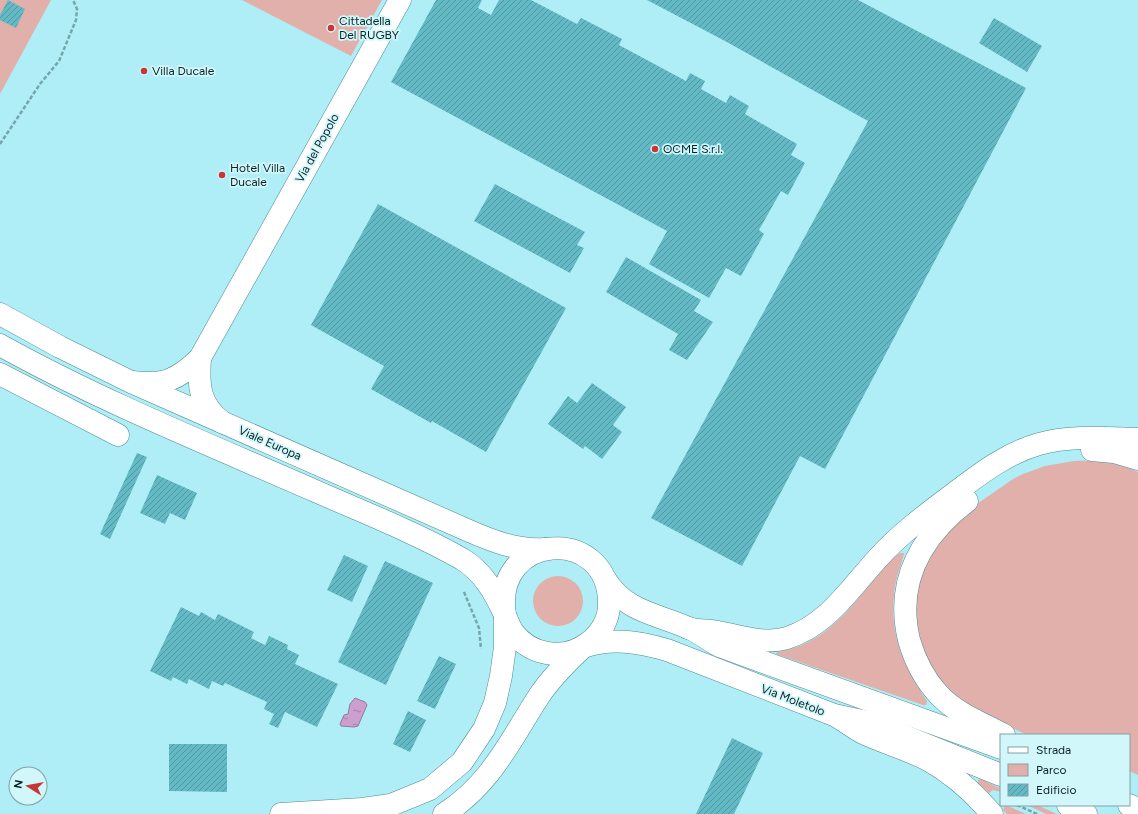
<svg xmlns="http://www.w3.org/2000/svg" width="1138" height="814" font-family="Figtree,sans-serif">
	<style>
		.green { fill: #e2b0aa }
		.water { fill: url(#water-ripples); stroke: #927a9c }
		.building { fill: url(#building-hatch) }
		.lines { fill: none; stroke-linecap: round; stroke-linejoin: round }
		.minor-casing { stroke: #4d8a91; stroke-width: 23 }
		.major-casing { stroke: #4d8a91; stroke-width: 23 }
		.highway-casing { stroke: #4d8a91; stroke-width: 23 }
		.path { stroke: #74a6ac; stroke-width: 2.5; stroke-dasharray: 4 2; stroke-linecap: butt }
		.minor { stroke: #fff; stroke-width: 22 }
		.major { stroke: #fff; stroke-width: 22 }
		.highway { stroke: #fff; stroke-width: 22 }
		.poi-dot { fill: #c63737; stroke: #d2f7fb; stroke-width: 1.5 }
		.labels { text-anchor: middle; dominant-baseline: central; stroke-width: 3.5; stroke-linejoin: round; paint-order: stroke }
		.poi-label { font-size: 12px; fill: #092326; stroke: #d2f7fb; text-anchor: start }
		.street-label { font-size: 12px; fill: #092326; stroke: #d2f7fb }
	</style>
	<defs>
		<pattern id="water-ripples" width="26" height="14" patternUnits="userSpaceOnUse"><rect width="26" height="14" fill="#cd9fcf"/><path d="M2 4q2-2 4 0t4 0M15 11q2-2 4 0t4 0" fill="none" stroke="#a581a8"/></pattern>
		<pattern id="building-hatch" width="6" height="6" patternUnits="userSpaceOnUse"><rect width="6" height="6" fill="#64bac4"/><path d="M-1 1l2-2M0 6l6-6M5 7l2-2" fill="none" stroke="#51979f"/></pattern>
	</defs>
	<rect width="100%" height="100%" fill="#afeef6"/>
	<g class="green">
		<polygon points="0,0 51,0 0,94"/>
		<polygon points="242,0 382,0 351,56"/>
		<path d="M1074,461C1097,460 1117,462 1138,472V775L1129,771V735H1027L980,713L956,697L938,679L926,657L917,631L915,607L918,584L926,564L941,539L974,506L1013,479L1023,474L1045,466Z"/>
		<path d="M900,553H904V554C902,563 898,572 896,581C887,629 901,662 927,701L926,705H923L776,654L777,652C813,647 840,622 862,594C874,580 884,564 900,553Z"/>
		<circle cx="558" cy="601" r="25"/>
		<polygon points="981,779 1001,789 1001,792 993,790 989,793 978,783 978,780"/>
		<polygon points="1006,805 1008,806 1026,814 1007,814 1003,810 1004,807"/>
		<polygon points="1027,805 1037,805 1057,814 1046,814"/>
	</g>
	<polygon class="water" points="355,698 365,702 367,705 358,726 354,727 341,726 340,724 344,715 348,714 350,704"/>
	<g class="building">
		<polygon points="8,0 25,9 16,28 0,20 0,15"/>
		<polygon points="436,0 482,0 478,8 491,15 499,0 531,0 577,24 581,18 622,39 619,45 686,81 690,73 705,81 701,89 726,103 730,95 749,106 745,114 797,144 791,155 805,163 788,195 781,191 759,230 764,234 741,276 726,268 709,298 649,264 667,231 391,82"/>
		<polygon points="647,0 858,0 1026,88 825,469 800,456 742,566 651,518 868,121 725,41"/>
		<polygon points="994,18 1042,46 1027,72 979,43"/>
		<polygon points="495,184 585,232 577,245 584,248 570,273 474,221"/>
		<polygon points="378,204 566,308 486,452 432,421 431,423 371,389 384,366 311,325"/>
		<polygon points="626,257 701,300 694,311 713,322 687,360 669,350 678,334 606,292"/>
		<polygon points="592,383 626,407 613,425 622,432 602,459 585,446 583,449 548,424 568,396 577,403"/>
		<polygon points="137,453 147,457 110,539 100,534"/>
		<polygon points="157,475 197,493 185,520 170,513 165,524 140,513"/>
		<polygon points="344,555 368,566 352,602 327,590"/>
		<polygon points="385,561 433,583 386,685 338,662"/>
		<polygon points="181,607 199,616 201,612 215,620 218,614 254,632 251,638 265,645 269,636 288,645 287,649 299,655 295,664 338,684 317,727 285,712 278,728 269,724 274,714 264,709 267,702 225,683 223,686 212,681 209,689 189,679 187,684 173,677 171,681 150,671"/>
		<polygon points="439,656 456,664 435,709 417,701"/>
		<polygon points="408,711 426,720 410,752 393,744"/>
		<polygon points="732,738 763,753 753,774 734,814 696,814"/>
		<polygon points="169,744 227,744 227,792 169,791"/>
	</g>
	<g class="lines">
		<g class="minor-casing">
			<g id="minor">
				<path d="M200,358C198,386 199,404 222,422"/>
				<polyline points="0,374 118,435"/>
				<path d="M132,382C163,386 178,380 200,358L400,0"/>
				<polyline points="281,814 362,809 391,805 430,789 462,762 484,729 495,703 501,676 505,647 505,615"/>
				<path d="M444,814C491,784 510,741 539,696C551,678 566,663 582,648"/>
			</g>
		</g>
		<g class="major-casing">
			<g id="major">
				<path d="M0,314L60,347L131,382L467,530C492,541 517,551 545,549"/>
				<path d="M0,345C101,401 208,444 313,490C363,512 414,532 462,559C482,571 494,591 504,613C507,619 509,626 513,632C531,656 564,661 588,643C601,634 610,618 609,602C608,525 492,532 505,615"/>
				<path d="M605,579C627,614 660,614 693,630C703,635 712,643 722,647L1001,748"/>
				<path d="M583,647C611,637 639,642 667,650L834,715L872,723L1001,775"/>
				<polyline points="1068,805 1086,814"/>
				<polyline points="1129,805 1138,809"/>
			</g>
		</g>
		<g class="highway-casing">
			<g id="highway">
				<polyline points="1092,450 1114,452 1138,459"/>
				<path d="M967,501C921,536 895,581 909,640C915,661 925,680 939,695C957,714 982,723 1004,735"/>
				<path d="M688,628C698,631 708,630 718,632C741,636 764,645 787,638C828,625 851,587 879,557C899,535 924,516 948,498C976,477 1004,454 1039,444C1071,435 1105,438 1138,439"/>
				<path d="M834,715C844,720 853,728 863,733C884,743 907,749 928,760C953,774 974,793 992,814"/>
			</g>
		</g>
		<g class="path">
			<polyline points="0,144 40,84 59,61 76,20 77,9 73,0"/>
			<polyline points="464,592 479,628 481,649"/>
			<polyline points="1017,805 1037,814"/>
		</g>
		<use href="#minor" class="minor"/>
		<use href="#major" class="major"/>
		<use href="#highway" class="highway"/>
	</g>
	<g class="poi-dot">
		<circle cx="331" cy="28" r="4"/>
		<circle cx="144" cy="71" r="4"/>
		<circle cx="655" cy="149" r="4"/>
		<circle cx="222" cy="175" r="4"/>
	</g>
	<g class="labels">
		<g class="poi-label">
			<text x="339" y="21">Cittadella<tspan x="339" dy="14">Del RUGBY</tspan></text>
			<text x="152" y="71">Villa Ducale</text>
			<text x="663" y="149">OCME S.r.l.</text>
			<text x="230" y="168">Hotel Villa<tspan x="230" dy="14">Ducale</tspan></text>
		</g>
		<g class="street-label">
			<text transform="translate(317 148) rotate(-61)">Via del Popolo</text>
			<text transform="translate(270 443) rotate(24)">Viale Europa</text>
			<text transform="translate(793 700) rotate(21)">Via Moletolo</text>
		</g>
	</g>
	<rect x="1000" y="734" width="130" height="72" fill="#d2f7fb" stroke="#82a2a6"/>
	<rect x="1008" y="747" width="20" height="6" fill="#ffffff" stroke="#82a2a6"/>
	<text x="1036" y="754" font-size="12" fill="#092326">Strada</text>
	<rect x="1008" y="764" width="20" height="12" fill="#e2b0aa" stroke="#82a2a6"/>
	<text x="1036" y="774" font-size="12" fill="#092326">Parco</text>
	<rect x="1008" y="784" width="20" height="12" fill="url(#building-hatch)" stroke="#82a2a6"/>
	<text x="1036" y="794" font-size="12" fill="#092326">Edificio</text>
	<g transform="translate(28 786) rotate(281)"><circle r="19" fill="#d2f7fb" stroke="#82a2a6"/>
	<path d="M0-3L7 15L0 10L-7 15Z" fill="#c63737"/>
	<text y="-6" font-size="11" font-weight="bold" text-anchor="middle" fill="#092326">N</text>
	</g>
</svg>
